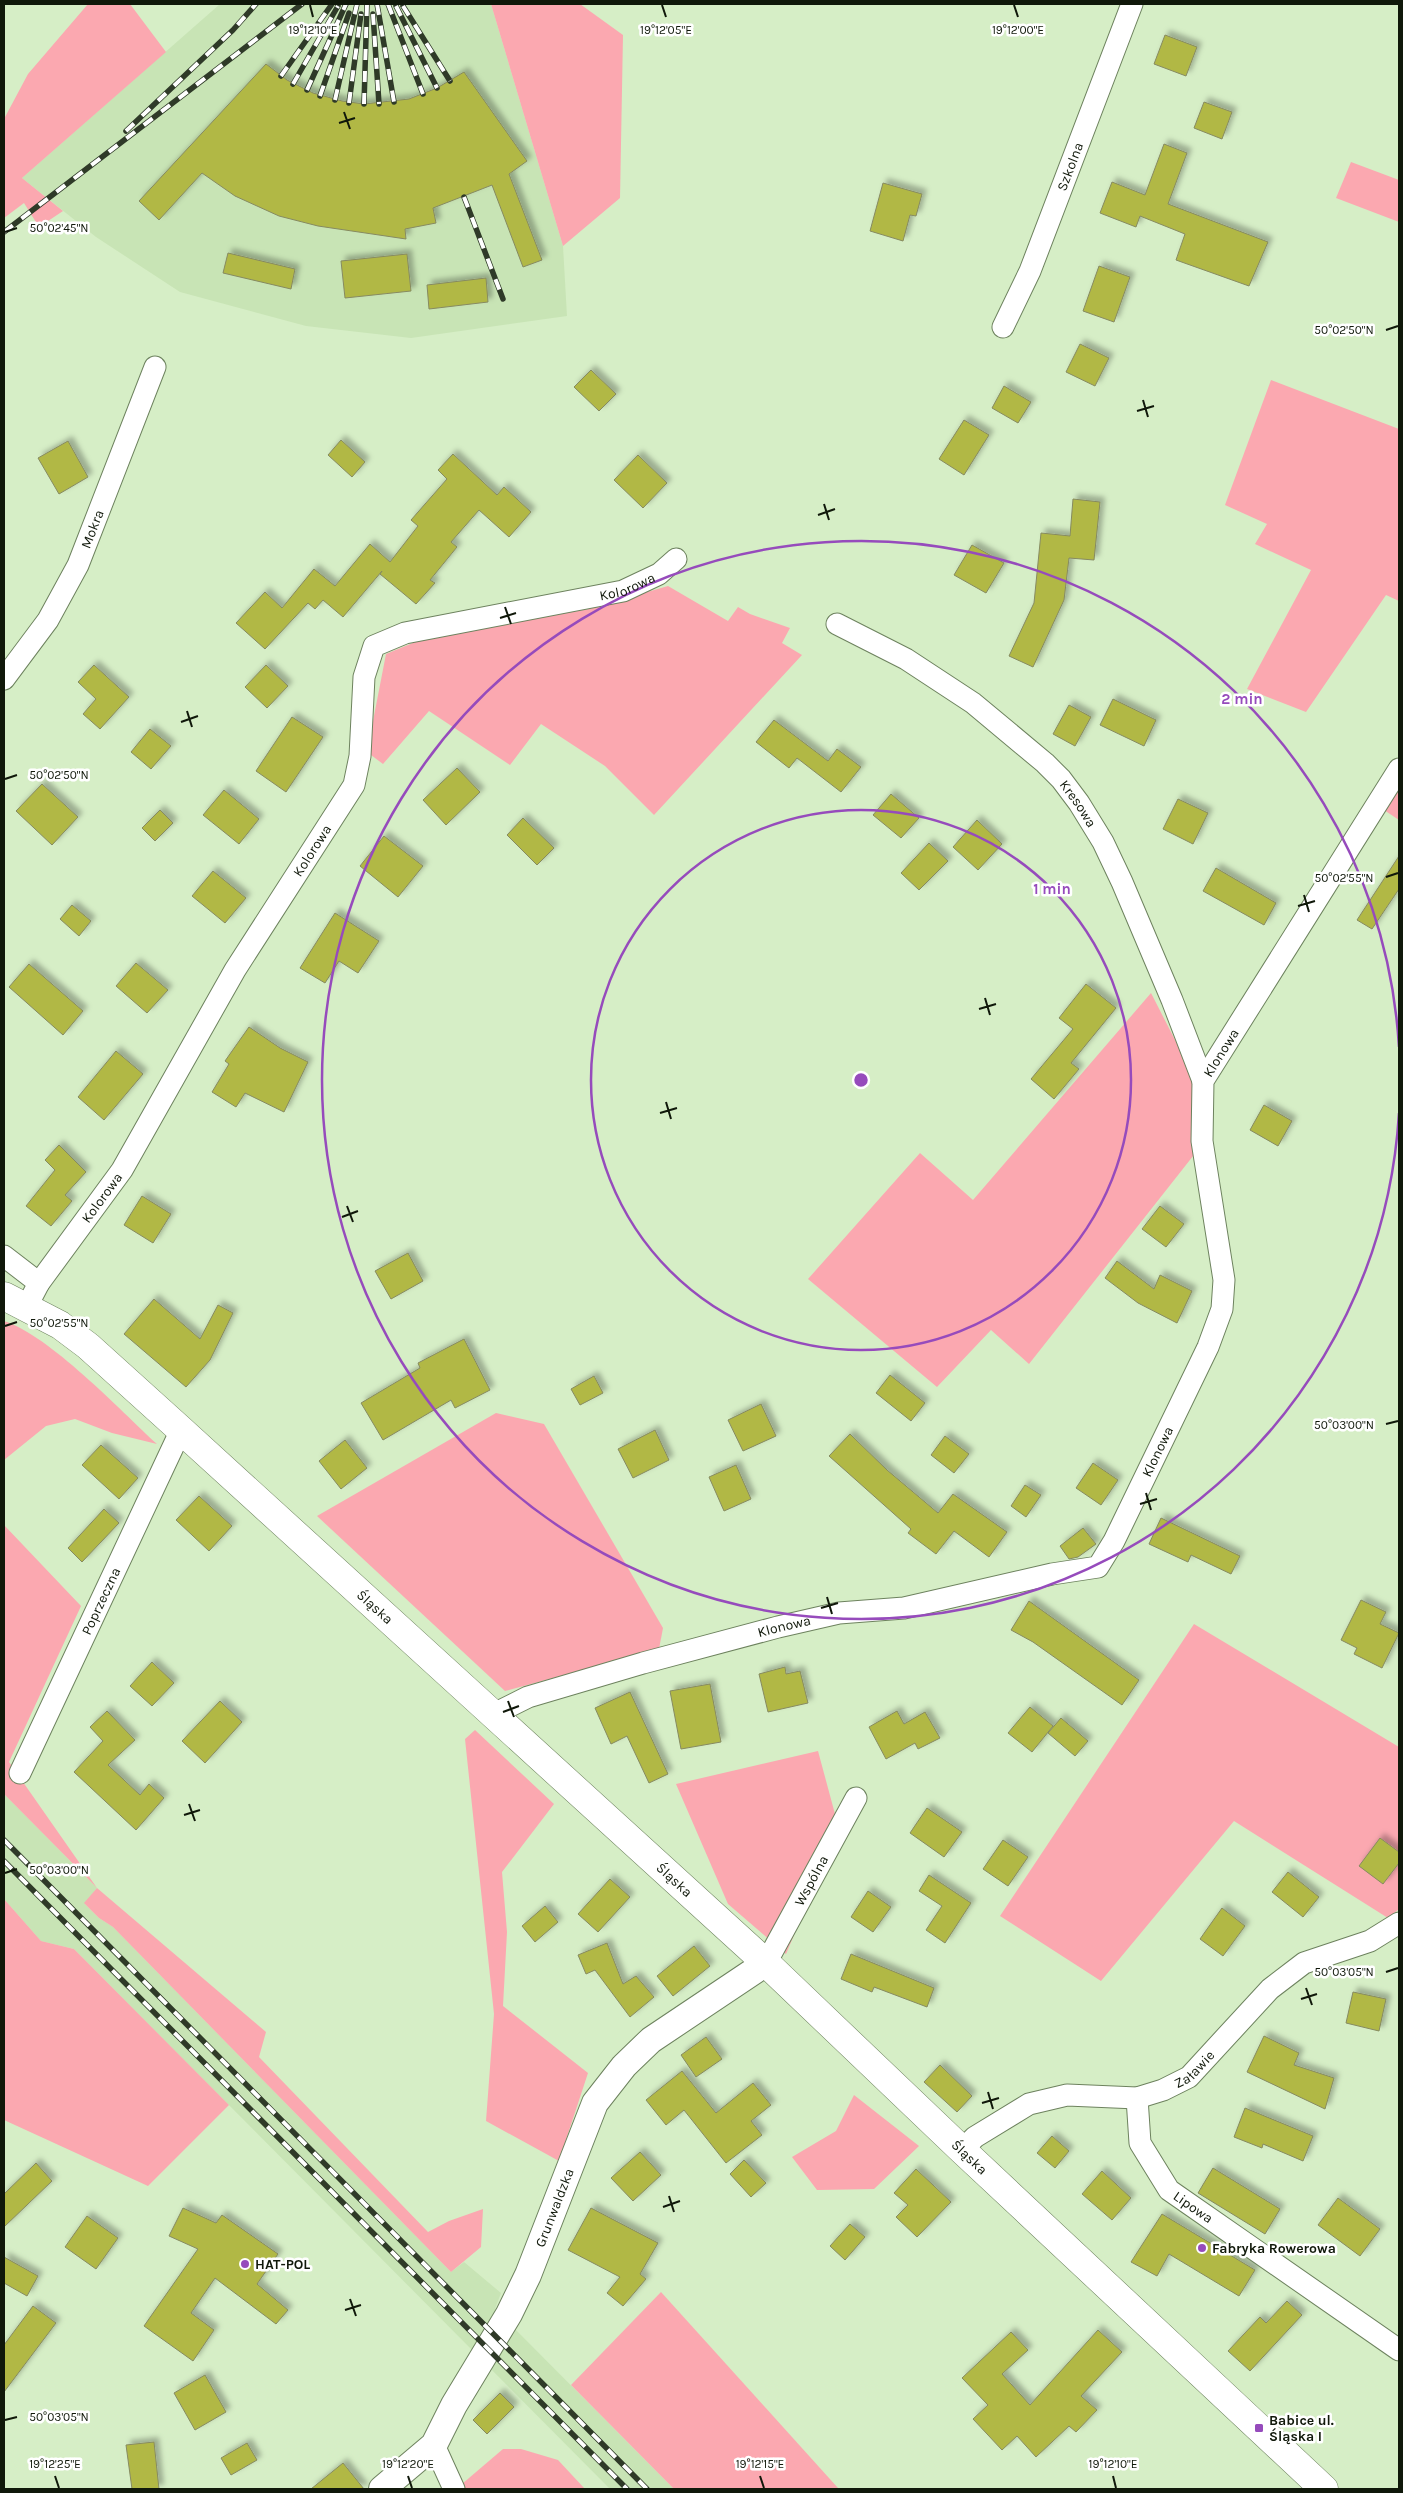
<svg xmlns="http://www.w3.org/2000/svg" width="1403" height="2493" font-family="Karla,sans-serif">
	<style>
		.built { fill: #c8e4b5 }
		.green { fill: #fba8b0 }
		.building { fill: #b1b845; stroke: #868a61; filter: url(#shadow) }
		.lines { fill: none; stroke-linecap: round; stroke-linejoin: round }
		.minor-casing { stroke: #6d825e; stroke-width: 23 }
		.tertiary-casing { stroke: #6d825e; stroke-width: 28 }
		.primary-casing { stroke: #6d825e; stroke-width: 29 }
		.minor { stroke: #fff; stroke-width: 21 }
		.tertiary { stroke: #fff; stroke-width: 26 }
		.primary { stroke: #fff; stroke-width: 28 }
		.rail-casing { stroke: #2f3a28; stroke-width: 5.5 }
		.rail { stroke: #fff; stroke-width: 4; stroke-dasharray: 11; stroke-linecap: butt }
		.ticks { fill: none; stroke: #10180a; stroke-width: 2 }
		.ring { fill: none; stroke: #964bbc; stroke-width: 2.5 }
		.poi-dot { fill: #964bbc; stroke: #fff; stroke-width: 2 }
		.labels { text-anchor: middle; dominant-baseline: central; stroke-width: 5; stroke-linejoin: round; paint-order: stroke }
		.street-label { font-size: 14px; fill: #10180a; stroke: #fff }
		.poi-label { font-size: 14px; font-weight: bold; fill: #10180a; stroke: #fff; text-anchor: start }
		.ticks-label { font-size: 12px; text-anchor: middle; fill: #10180a; stroke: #fff; stroke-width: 5; stroke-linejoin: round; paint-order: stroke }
		.centre { fill: #964bbc; stroke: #fff; stroke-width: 2.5 }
		.ring-label { font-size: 15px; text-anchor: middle; font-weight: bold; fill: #964bbc; stroke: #fff; stroke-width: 5; stroke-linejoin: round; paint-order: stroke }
	</style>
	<defs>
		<filter id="shadow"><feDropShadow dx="4.5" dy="-4.5" stdDeviation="2.5" flood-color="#0004"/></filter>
	</defs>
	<rect width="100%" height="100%" fill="#d6eec6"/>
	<g class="built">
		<polygon points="220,4 491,4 563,246 567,316 411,338 306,326 180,292 96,237 22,178"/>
		<polygon points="4,1794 97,1888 85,1904 99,1918 113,1927 451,2272 464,2262 501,2293 495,2309 674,2489 610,2489 74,1949 41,1941 4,1899"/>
	</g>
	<g class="green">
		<polygon points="88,4 130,4 166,52 22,178 63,211 39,227 24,203 4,218 4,119 28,74"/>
		<polygon points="491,4 580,4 623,35 620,198 563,246"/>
		<polygon points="1351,162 1399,180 1399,222 1336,198"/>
		<polygon points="1271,380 1399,429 1399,601 1386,595 1306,712 1247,689 1311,570 1255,544 1267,524 1225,505"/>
		<polygon points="668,586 728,621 738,607 750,614 790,628 782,643 802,655 654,815 605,766 541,724 510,765 429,711 383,764 367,752 386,654 420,640 589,609"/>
		<polygon points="1399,789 1399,820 1384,810"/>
		<polygon points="1151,993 1194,1077 1197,1151 1029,1364 991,1330 937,1387 808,1279 920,1153 973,1200"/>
		<path d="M4,1321C49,1335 120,1410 157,1444L112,1433L75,1419L46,1426L4,1460Z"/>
		<polygon points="496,1413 544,1424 663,1628 659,1649 505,1691 317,1516"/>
		<polygon points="4,1525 81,1606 9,1762 97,1888 266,2032 259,2057 428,2232 449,2221 483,2209 481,2247 451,2272 113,1927 99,1918 84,1903 97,1888 4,1794"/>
		<polygon points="1194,1624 1399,1747 1399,1909 1388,1918 1234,1821 1101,1981 1000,1916"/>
		<polygon points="475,1730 554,1804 502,1872 507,1932 503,2006 588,2073 559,2161 486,2121 494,2014 465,1739"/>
		<polygon points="818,1751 842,1840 797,1928 786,1954 728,1904 676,1784"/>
		<polygon points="4,1899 41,1941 74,1949 229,2105 148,2186 4,2120"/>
		<polygon points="854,2095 919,2146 874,2189 817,2190 792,2157 836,2131"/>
		<polygon points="661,2292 838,2488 674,2489 571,2385"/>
		<polygon points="503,2449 521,2449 558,2460 585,2489 465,2489 462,2484"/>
	</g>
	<g class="building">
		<polygon points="1165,35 1197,47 1186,76 1154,64"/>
		<polygon points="266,64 287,80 313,93 342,101 364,104 409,99 437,88 464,72 527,161 509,174 542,260 523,267 492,185 433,208 436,223 405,229 406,239 318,226 279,216 235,196 202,173 159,220 139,201"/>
		<polygon points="1204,102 1232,112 1222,139 1194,128"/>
		<polygon points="1164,144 1187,153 1168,204 1268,242 1249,286 1176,260 1185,234 1140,216 1136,227 1100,213 1112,182 1145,195"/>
		<polygon points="883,183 922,194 916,216 910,215 903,241 870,231"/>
		<polygon points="228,253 295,269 291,289 223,273"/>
		<polygon points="407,254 411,291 345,298 341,261"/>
		<polygon points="1099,266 1130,277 1114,322 1083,311"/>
		<polygon points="486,278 488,302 429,309 427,285"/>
		<polygon points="1080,344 1109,358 1095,386 1066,372"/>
		<polygon points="591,370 616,394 599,411 574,387"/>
		<polygon points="1004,386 1031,402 1018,423 992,408"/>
		<polygon points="964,420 989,435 964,475 939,459"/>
		<polygon points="341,440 365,462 352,477 328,455"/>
		<polygon points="68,441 88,477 59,494 38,458"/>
		<polygon points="453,454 497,495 504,487 531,512 509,537 479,510 451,542 457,547 430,580 435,583 416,604 380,574 382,571 343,617 323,600 315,609 308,603 265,649 236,623 265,592 282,608 314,569 335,586 370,544 390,562 418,526 411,520 447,479 438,470"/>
		<polygon points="638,455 667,483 643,508 614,480"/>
		<polygon points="1073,499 1100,502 1094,560 1069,558 1064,600 1033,667 1009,656 1034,603 1041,533 1070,536"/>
		<polygon points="972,545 1004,563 986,593 954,575"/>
		<polygon points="94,665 129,697 100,729 83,714 96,699 78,682"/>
		<polygon points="266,665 288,686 267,708 245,687"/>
		<polygon points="1113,699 1156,720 1144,746 1100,725"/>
		<polygon points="1069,705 1091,717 1075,746 1053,734"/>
		<polygon points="292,717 323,737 286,792 256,771"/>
		<polygon points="774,720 828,761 837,749 861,767 841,792 797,758 789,768 756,742"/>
		<polygon points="150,729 171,746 151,769 131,752"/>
		<polygon points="457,768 480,792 446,825 423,800"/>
		<polygon points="42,784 78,817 52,845 16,811"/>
		<polygon points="224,790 259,819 239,844 203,815"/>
		<polygon points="891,794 919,818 901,838 873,815"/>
		<polygon points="1178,799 1208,813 1193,844 1163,829"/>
		<polygon points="160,810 173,823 155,841 142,828"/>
		<polygon points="523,818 554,848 537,865 507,835"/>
		<polygon points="977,820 1002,844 978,870 953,847"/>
		<polygon points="384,836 423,866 398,897 360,866"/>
		<polygon points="929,843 948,861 919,890 901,873"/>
		<polygon points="1399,856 1399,889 1372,929 1357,920"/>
		<polygon points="1216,868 1276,903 1264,925 1203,891"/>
		<polygon points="213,871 246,898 225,923 192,896"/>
		<polygon points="72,905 91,921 79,936 60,919"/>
		<polygon points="335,913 379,941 358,973 339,961 325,983 300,968"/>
		<polygon points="136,963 168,990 147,1013 116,986"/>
		<polygon points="29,964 83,1011 63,1035 9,987"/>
		<polygon points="1086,984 1116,1008 1071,1063 1079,1069 1054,1099 1031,1079 1073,1029 1059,1018"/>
		<polygon points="249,1027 280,1048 308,1062 284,1112 245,1093 236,1107 212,1092 229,1064 225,1061"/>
		<polygon points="116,1051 143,1074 104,1120 78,1097"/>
		<polygon points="1264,1105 1292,1121 1278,1146 1250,1130"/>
		<polygon points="59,1145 86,1172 65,1195 72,1201 51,1226 26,1206 55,1170 45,1160"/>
		<polygon points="142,1196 171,1214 153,1243 124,1225"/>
		<polygon points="1160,1206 1184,1224 1166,1247 1142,1229"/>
		<polygon points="408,1253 423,1281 391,1299 375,1271"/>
		<polygon points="1117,1261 1154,1289 1160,1275 1192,1291 1177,1323 1138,1303 1105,1278"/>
		<polygon points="154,1299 200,1339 218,1305 233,1313 210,1360 186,1387 124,1334"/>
		<polygon points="464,1339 490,1390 455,1408 451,1400 383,1440 361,1403 420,1368 418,1363"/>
		<polygon points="890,1375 925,1403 911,1421 876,1393"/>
		<polygon points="594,1376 603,1393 580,1405 571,1389"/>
		<polygon points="761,1404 776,1436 743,1451 728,1420"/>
		<polygon points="655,1430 669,1460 633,1478 618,1449"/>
		<polygon points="850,1434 887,1470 938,1513 953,1494 1007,1532 989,1557 954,1531 936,1554 908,1533 911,1529 829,1456"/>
		<polygon points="945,1436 969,1454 954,1473 931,1455"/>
		<polygon points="345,1440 367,1468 341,1489 319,1461"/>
		<polygon points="101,1445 138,1478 119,1499 82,1465"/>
		<polygon points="1093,1463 1118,1480 1101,1505 1076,1488"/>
		<polygon points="736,1465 751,1499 724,1511 709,1477"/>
		<polygon points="1025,1485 1041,1495 1026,1517 1011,1506"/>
		<polygon points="199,1496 232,1526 209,1551 176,1520"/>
		<polygon points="104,1509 119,1523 82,1562 68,1548"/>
		<polygon points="1161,1518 1240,1556 1231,1574 1191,1555 1188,1562 1149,1544"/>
		<polygon points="1083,1528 1096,1544 1078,1557 1069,1559 1060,1546"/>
		<polygon points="1361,1600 1386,1612 1380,1624 1399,1633 1382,1668 1354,1654 1357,1648 1341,1640"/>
		<polygon points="1029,1601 1139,1680 1122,1705 1033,1642 1011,1630"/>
		<polygon points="152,1662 174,1683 152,1706 130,1686"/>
		<polygon points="785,1667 786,1674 800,1671 808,1703 768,1712 759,1674"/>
		<polygon points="710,1684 721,1742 681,1749 670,1691"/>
		<polygon points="630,1692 668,1774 649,1783 627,1736 611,1744 595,1708"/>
		<polygon points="220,1701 242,1722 205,1763 182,1741"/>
		<polygon points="1030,1707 1053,1726 1032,1752 1008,1733"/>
		<polygon points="107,1711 135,1740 108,1765 140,1795 149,1784 164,1798 136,1830 74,1772 103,1741 90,1727"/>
		<polygon points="897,1711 904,1724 925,1712 940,1738 918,1749 915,1743 886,1759 869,1727"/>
		<polygon points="1061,1718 1088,1741 1075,1756 1048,1733"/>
		<polygon points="927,1808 962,1832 944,1857 910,1833"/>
		<polygon points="1380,1838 1399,1852 1399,1863 1383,1884 1359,1866"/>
		<polygon points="1003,1840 1028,1857 1008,1886 983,1869"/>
		<polygon points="1288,1872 1319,1897 1303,1917 1272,1892"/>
		<polygon points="929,1875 971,1903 945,1943 926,1930 942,1906 919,1891"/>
		<polygon points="610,1879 630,1897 598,1932 578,1914"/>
		<polygon points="868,1891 891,1907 873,1932 851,1917"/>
		<polygon points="545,1906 558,1922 535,1942 522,1926"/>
		<polygon points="1222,1908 1245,1926 1223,1956 1200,1939"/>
		<polygon points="607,1943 623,1984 636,1976 654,1997 630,2017 595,1970 586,1974 578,1955"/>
		<polygon points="694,1946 710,1966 673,1996 657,1976"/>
		<polygon points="851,1954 934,1988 927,2007 874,1987 872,1992 841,1979"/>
		<polygon points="1353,1992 1386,1999 1379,2031 1346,2023"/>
		<polygon points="1264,2036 1299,2053 1294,2065 1334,2078 1325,2109 1247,2072"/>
		<polygon points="706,2037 722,2059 696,2077 681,2055"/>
		<polygon points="940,2065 972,2096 957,2112 924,2082"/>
		<polygon points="682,2071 716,2113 753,2083 771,2105 751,2121 762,2135 726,2163 684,2110 666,2125 646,2100"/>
		<polygon points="1245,2108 1313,2136 1303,2161 1263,2144 1262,2148 1234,2137"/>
		<polygon points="1052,2136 1069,2151 1055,2168 1037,2153"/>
		<polygon points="640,2152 661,2175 633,2201 611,2178"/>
		<polygon points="744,2160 766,2183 751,2197 730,2174"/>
		<polygon points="36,2163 52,2181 4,2227 4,2194"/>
		<polygon points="1213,2168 1280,2209 1265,2234 1198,2193"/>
		<polygon points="916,2169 951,2202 917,2237 896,2217 908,2205 894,2193"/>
		<polygon points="1102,2171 1131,2198 1112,2220 1082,2194"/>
		<polygon points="1338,2198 1380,2229 1360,2256 1318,2225"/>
		<polygon points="183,2208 216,2223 222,2215 278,2254 257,2284 288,2310 276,2324 215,2278 191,2313 214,2330 193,2361 144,2326 198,2249 169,2236"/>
		<polygon points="591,2208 658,2243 640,2274 646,2279 623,2306 607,2293 620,2277 568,2250"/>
		<polygon points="1162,2214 1255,2270 1239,2296 1169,2254 1157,2276 1131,2262"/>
		<polygon points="87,2216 118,2238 96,2269 65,2247"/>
		<polygon points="850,2224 865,2237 845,2260 830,2246"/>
		<polygon points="4,2257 38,2276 27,2296 4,2283"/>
		<polygon points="1287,2301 1302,2315 1250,2371 1228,2351 1260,2317 1266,2323"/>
		<polygon points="33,2306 56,2323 4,2392 4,2345"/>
		<polygon points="1098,2330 1122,2352 1081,2396 1097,2410 1076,2432 1069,2426 1036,2457 1017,2436 1002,2450 973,2419 988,2405 962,2378 1011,2332 1028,2350 1002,2374 1030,2405"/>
		<polygon points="205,2375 226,2412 195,2430 174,2393"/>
		<polygon points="500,2393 514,2407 487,2434 473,2420"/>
		<polygon points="154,2442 159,2489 132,2489 126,2445"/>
		<polygon points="247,2443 257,2460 231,2475 221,2458"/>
		<polygon points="343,2463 364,2489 311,2489"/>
	</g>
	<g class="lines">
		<g class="minor-casing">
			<g id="minor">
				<path id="s1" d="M1003,327L1030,271L1132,4"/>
				<path id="s2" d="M837,624L906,659L973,703L1045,763L1061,779L1079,803L1103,842L1122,882L1172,1000L1203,1081"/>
				<path id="s3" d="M4,679L48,620L78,565L155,367"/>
				<polyline points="4,1256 39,1283"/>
				<path id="s4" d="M27,1306L39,1283L122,1170L235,970L354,785L360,756L364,677L374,646L405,633L623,591L659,574L676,559"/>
				<path id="s5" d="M492,1715L528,1697L643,1663L778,1627L839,1613L904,1608L1052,1574L1098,1567L1114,1541L1208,1347L1222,1309L1224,1280L1202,1141L1203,1081L1399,769"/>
				<path id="s6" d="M20,1773L181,1430"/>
				<path id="s7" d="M766,1963L856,1798"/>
				<path id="s8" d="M1137,2098L1140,2143L1169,2190L1399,2350"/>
				<path id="s9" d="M962,2150L975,2137L1029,2104L1067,2095L1137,2098L1163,2090L1189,2077L1270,1989L1304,1963L1370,1941L1399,1923"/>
				<polyline points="434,2445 454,2489"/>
			</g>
		</g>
		<g class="tertiary-casing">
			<g id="tertiary">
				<path id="s10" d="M382,2489L434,2445L454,2405L509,2314L528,2275L595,2103L624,2066L651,2040L766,1963"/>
			</g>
		</g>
		<g class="primary-casing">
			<g id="primary">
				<path id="s11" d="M4,1296L60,1325L88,1346L181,1430L766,1963L962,2150L1324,2489"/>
			</g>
		</g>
		<use href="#minor" class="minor"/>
		<use href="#tertiary" class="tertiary"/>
		<use href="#primary" class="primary"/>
		<g class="rail-casing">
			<g id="rail">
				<polyline points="377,4 394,102"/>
				<polyline points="388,4 423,94"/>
				<polyline points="396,6 437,88"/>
				<polyline points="403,6 450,81"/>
				<polyline points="373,14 379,104"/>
				<polyline points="281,76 332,4"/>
				<polyline points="293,84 338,6"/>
				<polyline points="307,90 346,4"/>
				<polyline points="320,96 349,13"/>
				<polyline points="335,100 357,4"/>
				<polyline points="349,103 361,14"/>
				<polyline points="364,104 367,4"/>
				<polyline points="126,131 233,30 256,4"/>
				<polyline points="464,197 503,299"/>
				<polyline points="4,232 302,4"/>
				<polyline points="4,1840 647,2489"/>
				<polyline points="4,1861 627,2489"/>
			</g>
		</g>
		<use href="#rail" class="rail"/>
	</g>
	<path class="ticks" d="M310,5L313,17M662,5L666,17M1014,5L1018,17M344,112L350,129M339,123L355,118M5,232L17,228M1386,330L1398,326M1143,400L1148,417M1137,411L1154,406M824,504L829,520M818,515L835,509M505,607L511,624M500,618L516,613M187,711L192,727M181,722L198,716M5,779L17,775M1386,877L1398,873M1304,895L1309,912M1298,906L1315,901M985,998L990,1015M979,1009L996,1004M666,1102L671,1119M660,1113L677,1108M347,1206L353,1222M342,1217L358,1211M5,1326L17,1322M1386,1424L1398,1421M1146,1493L1151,1510M1140,1504L1157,1499M827,1597L832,1614M821,1608L838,1603M508,1701L514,1717M503,1712L519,1706M189,1804L195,1821M184,1815L200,1810M5,1873L17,1869M1386,1972L1398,1968M1306,1988L1312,2005M1301,1999L1317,1994M988,2092L993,2109M982,2103L999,2098M669,2196L674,2212M663,2207L680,2201M350,2299L356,2316M345,2310L361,2305M5,2420L17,2417M55,2476L59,2488M408,2476L412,2488M760,2476L764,2488M1113,2476L1116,2488"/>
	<g class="ring">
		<circle cx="861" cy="1080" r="270"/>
		<path d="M1399 1113A539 539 0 1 1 1399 1047"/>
	</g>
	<g class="poi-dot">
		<circle cx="1202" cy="2248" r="5"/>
		<circle cx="245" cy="2264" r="5"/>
		<rect x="1254" y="2423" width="10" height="10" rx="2.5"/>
	</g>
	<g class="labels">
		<g class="street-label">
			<text stroke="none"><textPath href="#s1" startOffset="174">Szkolna</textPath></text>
			<text stroke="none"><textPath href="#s3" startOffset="175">Mokra</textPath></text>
			<text stroke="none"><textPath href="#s4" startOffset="1018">Kolorowa</textPath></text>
			<text stroke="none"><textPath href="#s2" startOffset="304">Kresowa</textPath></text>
			<text stroke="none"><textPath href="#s4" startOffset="538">Kolorowa</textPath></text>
			<text stroke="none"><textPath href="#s5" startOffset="1176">Klonowa</textPath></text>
			<text stroke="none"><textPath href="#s4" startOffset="132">Kolorowa</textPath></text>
			<text stroke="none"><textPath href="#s5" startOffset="756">Klonowa</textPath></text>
			<text stroke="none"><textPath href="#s6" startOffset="190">Poprzeczna</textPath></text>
			<text stroke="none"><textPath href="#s11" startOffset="486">Śląska</textPath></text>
			<text stroke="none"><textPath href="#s5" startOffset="306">Klonowa</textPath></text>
			<text stroke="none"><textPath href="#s11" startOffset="891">Śląska</textPath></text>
			<text stroke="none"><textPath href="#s7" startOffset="94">Wspólna</textPath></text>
			<text stroke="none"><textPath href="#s9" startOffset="256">Załawie</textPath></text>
			<text stroke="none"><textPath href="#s11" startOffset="1296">Śląska</textPath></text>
			<text stroke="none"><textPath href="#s10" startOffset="335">Grunwaldzka</textPath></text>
			<text stroke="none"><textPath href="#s8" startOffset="130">Lipowa</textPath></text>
		</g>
		<g class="poi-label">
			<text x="1212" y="2248">Fabryka Rowerowa</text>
			<text x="255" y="2264">HAT-POL</text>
			<text x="1269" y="2420">Babice ul.<tspan x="1269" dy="16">Śląska I</tspan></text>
		</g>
	</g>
	<g class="ticks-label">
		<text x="313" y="34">19°12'10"E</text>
		<text x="666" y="34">19°12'05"E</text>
		<text x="1018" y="34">19°12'00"E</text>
		<text x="59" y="232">50°02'45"N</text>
		<text x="1344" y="334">50°02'50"N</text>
		<text x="59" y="779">50°02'50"N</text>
		<text x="1344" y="882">50°02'55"N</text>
		<text x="59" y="1327">50°02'55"N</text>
		<text x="1344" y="1429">50°03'00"N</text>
		<text x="59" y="1874">50°03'00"N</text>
		<text x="1344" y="1976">50°03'05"N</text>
		<text x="59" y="2421">50°03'05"N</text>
		<text x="55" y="2468">19°12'25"E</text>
		<text x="408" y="2468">19°12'20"E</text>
		<text x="760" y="2468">19°12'15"E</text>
		<text x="1113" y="2468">19°12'10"E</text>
	</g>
	<circle cx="861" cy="1080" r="8" class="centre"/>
	<g class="ring-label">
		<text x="1242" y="704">2 min</text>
		<text x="1052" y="894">1 min</text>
	</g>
	<rect width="1403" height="2493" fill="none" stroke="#10180a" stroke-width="10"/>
</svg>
